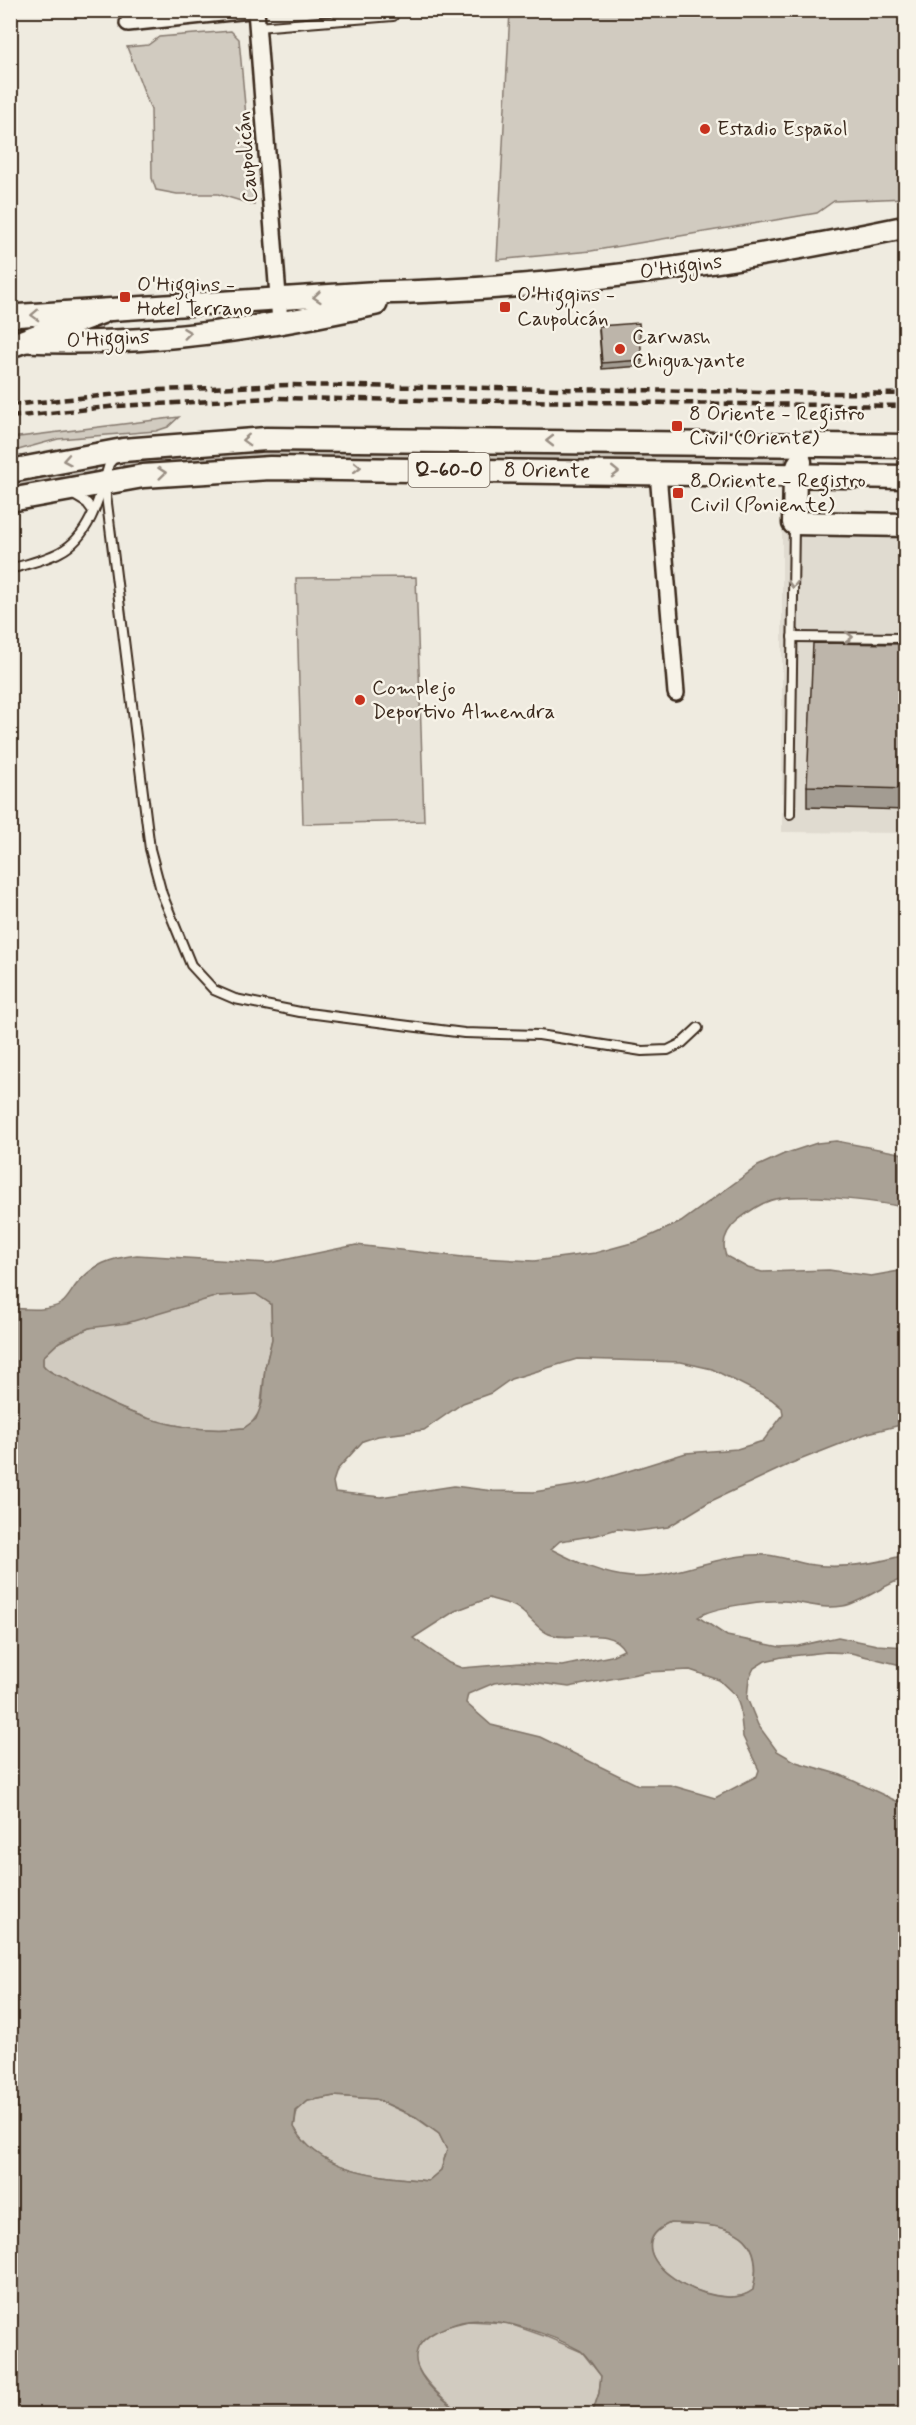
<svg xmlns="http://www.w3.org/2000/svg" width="916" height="2425" font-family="Mynerve,sans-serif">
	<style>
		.built { fill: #e0dbd0 }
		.green { fill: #d1cbc0; stroke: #867a6f; stroke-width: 1.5 }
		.water { fill: #aaa296; stroke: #7e7266; stroke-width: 1.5; fill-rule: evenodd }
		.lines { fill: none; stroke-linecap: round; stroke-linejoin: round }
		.lane-casing { stroke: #3b2a1e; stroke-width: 12 }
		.street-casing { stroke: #3b2a1e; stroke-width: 20 }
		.secondary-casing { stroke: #3b2a1e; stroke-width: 26 }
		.primary-casing { stroke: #3b2a1e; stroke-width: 27 }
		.lane { stroke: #f7f3e8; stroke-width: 8 }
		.street { stroke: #f7f3e8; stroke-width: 15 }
		.secondary { stroke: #f7f3e8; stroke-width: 21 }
		.primary { stroke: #f7f3e8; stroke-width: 22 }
		.rail { stroke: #3b2a1e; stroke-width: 4.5; stroke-dasharray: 9 4.5; stroke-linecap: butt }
		.wall { fill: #a39c92; stroke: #3b2a1e; stroke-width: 1.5 }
		.building { fill: #bdb5aa; stroke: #3b2a1e; stroke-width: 1.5 }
		.oneway { stroke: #998e83 }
		.poi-dot { fill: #c8321e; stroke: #f7f3e8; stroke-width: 2 }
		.labels { text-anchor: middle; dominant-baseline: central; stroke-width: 5; stroke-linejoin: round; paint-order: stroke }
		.shield { fill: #f7f3e8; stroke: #73665b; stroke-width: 1.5 }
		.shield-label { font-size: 20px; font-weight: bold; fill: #3b2a1e }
		.poi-label { font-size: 21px; fill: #3b2a1e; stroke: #f7f3e8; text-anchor: start }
		.street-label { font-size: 21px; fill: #3b2a1e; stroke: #f7f3e8 }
	</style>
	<rect width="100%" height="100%" fill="#efebe0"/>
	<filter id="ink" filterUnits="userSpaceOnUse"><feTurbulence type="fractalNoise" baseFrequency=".0167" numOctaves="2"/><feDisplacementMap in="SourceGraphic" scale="12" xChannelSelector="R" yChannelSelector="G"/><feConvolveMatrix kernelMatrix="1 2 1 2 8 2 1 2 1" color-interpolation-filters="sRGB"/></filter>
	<g filter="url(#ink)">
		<polygon class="built" points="782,508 905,512 905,833 782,832"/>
		<g class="green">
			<polygon points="510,11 904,11 905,198 834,201 817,213 591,251 497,260"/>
			<polygon points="231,31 239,39 254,205 218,194 177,194 156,190 152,178 151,110 127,47 148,45 159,37"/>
			<polygon points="179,417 168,427 156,431 58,439 11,452 11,438"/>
			<polygon points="286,449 786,455 785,464 399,458 280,459 123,466 124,456"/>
			<polygon points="102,462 92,473 11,492 11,482"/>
			<polygon points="416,577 424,821 303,824 296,578"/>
			<path d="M256,1294L271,1304L272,1339L265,1368L260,1411L251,1424L244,1428C180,1435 124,1415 70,1382C62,1376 49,1374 43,1365V1357L59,1342L89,1328L218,1296Z"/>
			<path d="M334,2096L376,2099L416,2118L439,2134L447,2150L441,2170L428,2181C381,2176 320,2174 294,2127L297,2111L308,2101Z"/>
			<path d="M670,2223C719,2225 767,2224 753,2290C717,2318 606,2253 670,2223Z"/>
			<path d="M468,2321L507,2323L547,2337L582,2352L601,2376L599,2393L592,2414H464C447,2403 398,2364 420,2341C431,2329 453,2325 468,2321Z"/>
		</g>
		<path class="water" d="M836,1141L905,1154V1208C879,1201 793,1191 769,1201C757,1205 747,1213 738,1220C726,1230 721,1242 726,1256L748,1268L762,1272L829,1270L871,1276L905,1270V1424L868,1433L792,1463L709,1502L668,1527L638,1531L617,1529L597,1535L560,1541L551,1549C576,1562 603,1575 632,1577C673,1579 721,1552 766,1555C780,1556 793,1561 807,1564C840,1570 873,1564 905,1555V1578C884,1584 864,1602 843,1606C821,1610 804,1602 783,1601C764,1600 713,1607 698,1617L727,1636L780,1647L798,1646L838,1637L877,1645L905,1647V1666L851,1653L827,1652L782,1657L765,1661L754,1668L749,1678L747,1698L758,1725L777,1751L796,1762L841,1775L905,1805V2414H592L599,2393L601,2376C595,2369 588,2356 581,2351C553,2335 499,2316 467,2321C457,2322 446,2327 437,2331C388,2356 436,2396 464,2414H11V1308C25,1309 49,1312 62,1303C67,1300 72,1290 76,1285C93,1264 111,1258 137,1255L269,1263L356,1245L463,1257L534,1261L595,1253L639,1241L681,1222L758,1166L784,1154L817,1143ZM256,1294L271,1304L272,1339L265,1368L262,1403L256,1419L244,1428C180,1435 124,1415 70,1381C62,1376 49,1374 43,1365V1357L59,1342L89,1328L127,1323L218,1296ZM577,1359L681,1362L712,1369L771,1399L782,1408L783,1415L763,1441L737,1449L686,1453L590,1483L534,1492L493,1491L454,1486L381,1497L335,1492L333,1482L337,1470L363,1441L378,1436L424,1430L463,1403L491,1393L511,1379ZM489,1598C497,1601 508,1603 516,1607C528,1614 537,1629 549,1634C571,1643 610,1624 624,1650L611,1656L562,1666L520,1663L462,1668L449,1663L413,1638L455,1611ZM690,1670L719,1680L736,1696L740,1708L743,1737L759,1770L757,1776L715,1798L670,1785H638L540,1737L491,1725L466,1703L468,1694L494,1683L517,1680L569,1687L647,1672ZM334,2096L376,2099L416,2117L439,2134L447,2150L441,2170L428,2181C381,2176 320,2174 294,2127L296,2111L308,2101ZM670,2223C718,2225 768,2224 753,2290C716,2319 606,2252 670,2223Z"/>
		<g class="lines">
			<g class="lane-casing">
				<g id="lane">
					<polyline points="257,27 393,16"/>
					<polyline points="105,487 150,849 162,894 191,965 214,990 235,999 300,1012 464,1033 539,1035 642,1051 668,1050 682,1043 698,1028"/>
					<polyline points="72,494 87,503 93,511"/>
					<path d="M10,569C27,564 45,560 60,552C91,536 100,495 109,464L115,457"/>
					<polyline points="792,637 906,638"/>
					<polyline points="790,814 794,524"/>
				</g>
			</g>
			<g class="street-casing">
				<g id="street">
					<polyline points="256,10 280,322"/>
					<polyline points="128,23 250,10"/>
					<polyline points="658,473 676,693"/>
				</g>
			</g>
			<g class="secondary-casing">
				<g id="secondary">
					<path d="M10,316L369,293C550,290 728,264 906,227"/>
					<path d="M26,341C141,346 264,329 376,304"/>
				</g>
			</g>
			<g class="primary-casing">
				<g id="primary">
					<polyline points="10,346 102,312"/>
					<polyline points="800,462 795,475 794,523 906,525"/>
					<polyline points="10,471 123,450 266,439 906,446"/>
					<polyline points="10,500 143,476 270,468 906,477"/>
				</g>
			</g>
			<use href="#lane" class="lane"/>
			<use href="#street" class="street"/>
			<use href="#secondary" class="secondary"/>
			<use href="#primary" class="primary"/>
			<g class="rail">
				<polyline points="10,405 159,390 288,385 906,394"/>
				<polyline points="10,417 118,406 271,398 906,406"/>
			</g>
		</g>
		<g class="wall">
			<polygon points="599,331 642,360 642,366 602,369"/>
			<polygon points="906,644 906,810 807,807 807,786"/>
		</g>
		<g class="building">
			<polygon points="639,323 642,360 602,363 599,326"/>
			<polygon points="813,643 906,644 906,789 807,786"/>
		</g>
		<defs><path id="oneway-chevron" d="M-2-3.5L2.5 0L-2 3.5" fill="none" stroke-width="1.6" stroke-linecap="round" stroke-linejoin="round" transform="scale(1.5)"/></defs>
		<g class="oneway">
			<use href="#oneway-chevron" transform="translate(317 297) rotate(175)"/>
			<use href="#oneway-chevron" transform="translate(35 315) rotate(178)"/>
			<use href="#oneway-chevron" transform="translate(187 333) rotate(-7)"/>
			<use href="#oneway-chevron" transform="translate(246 440) rotate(178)"/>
			<use href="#oneway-chevron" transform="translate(550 441) rotate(-180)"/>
			<use href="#oneway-chevron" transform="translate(67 460) rotate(170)"/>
			<use href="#oneway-chevron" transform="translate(357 467) rotate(1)"/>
			<use href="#oneway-chevron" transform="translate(615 472) rotate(1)"/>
			<use href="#oneway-chevron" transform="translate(162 473) rotate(-6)"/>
			<use href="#oneway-chevron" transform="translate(793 584) rotate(91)"/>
			<use href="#oneway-chevron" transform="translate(849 637)"/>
		</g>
	</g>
	<g class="poi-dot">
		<circle cx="705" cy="129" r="6"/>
		<rect x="119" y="291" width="12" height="12" rx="3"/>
		<rect x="499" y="301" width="12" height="12" rx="3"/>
		<circle cx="620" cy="349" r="6"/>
		<rect x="671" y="420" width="12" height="12" rx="3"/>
		<rect x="672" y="487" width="12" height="12" rx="3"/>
		<circle cx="360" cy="700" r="6"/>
	</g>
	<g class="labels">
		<rect class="shield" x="408.5" y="453" width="81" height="34" rx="4.5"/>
		<g class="shield-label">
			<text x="449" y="470">Q-60-O</text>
		</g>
		<g class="poi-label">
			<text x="717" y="129">Estadio Español</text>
			<text x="137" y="285">O'Higgins -<tspan x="137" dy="24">Hotel Terrano</tspan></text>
			<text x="517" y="295">O'Higgins -<tspan x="517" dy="24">Caupolicán</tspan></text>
			<text x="632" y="337">Carwash<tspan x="632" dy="24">Chiguayante</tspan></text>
			<text x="689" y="414">8 Oriente - Registro<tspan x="689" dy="24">Civil (Oriente)</tspan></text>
			<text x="690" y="481">8 Oriente - Registro<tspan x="690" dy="24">Civil (Poniente)</tspan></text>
			<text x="372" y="688">Complejo<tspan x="372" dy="24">Deportivo Almendra</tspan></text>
		</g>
		<g class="street-label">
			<text transform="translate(247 157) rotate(-95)">Caupolicán</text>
			<text transform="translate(681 267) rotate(-8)">O'Higgins</text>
			<text transform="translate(108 339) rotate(-3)">O'Higgins</text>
			<text transform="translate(547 471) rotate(1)">8 Oriente</text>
		</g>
	</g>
	<rect width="916" height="2425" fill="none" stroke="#f7f3e8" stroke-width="36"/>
	<rect x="18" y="18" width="880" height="2389" fill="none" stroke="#3b2a1e" stroke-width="2" filter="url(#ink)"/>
</svg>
